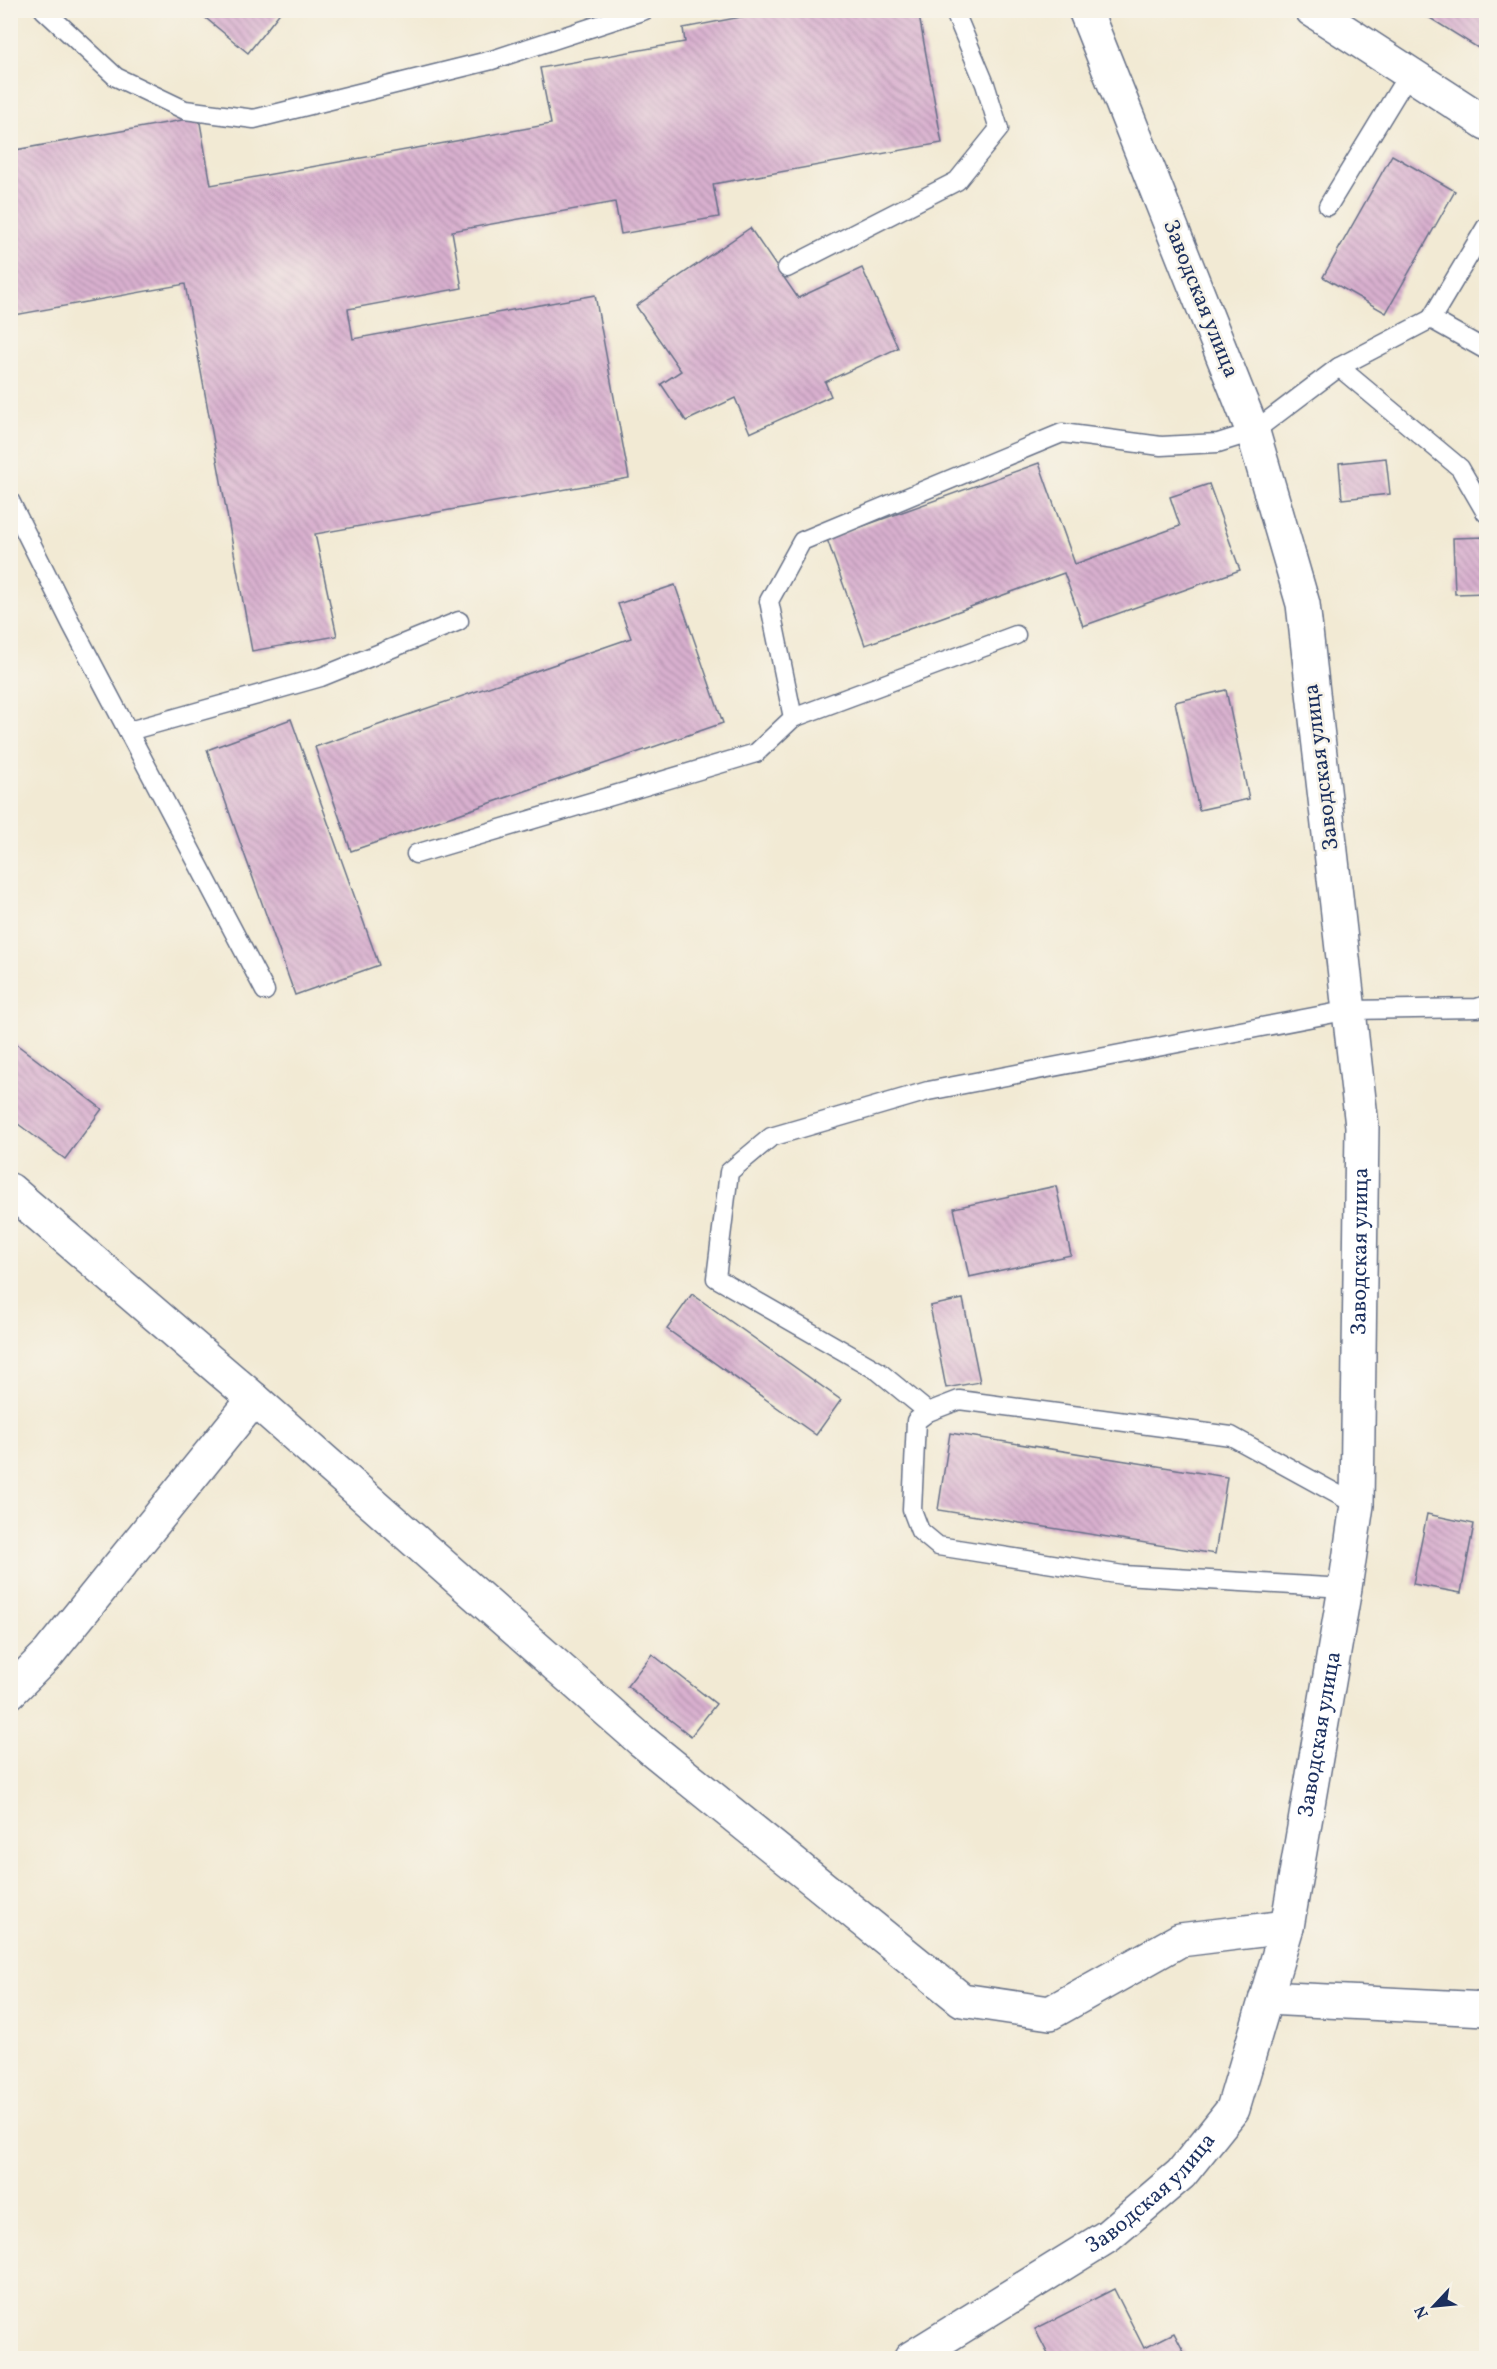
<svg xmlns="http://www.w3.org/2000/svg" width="1497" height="2369" font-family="Vollkorn,serif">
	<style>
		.building { fill: url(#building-back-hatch) }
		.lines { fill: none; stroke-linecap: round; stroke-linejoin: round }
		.service-casing { stroke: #667087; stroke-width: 21 }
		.minor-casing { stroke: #667087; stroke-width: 36 }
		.tertiary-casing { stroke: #667087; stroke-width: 36 }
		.service { stroke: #fff; stroke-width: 18 }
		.minor { stroke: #fff; stroke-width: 33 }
		.tertiary { stroke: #fff; stroke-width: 33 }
		.labels { text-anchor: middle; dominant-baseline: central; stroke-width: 5; stroke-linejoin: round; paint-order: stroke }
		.street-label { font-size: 22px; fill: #1b2f5e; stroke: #f7f3e8 }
	</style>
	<defs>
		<pattern id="building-back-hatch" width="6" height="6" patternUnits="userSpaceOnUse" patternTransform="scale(1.5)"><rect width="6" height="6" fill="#d9b0cf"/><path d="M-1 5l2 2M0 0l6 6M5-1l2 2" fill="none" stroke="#af90ab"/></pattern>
	</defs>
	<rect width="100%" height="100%" fill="#f7f3e8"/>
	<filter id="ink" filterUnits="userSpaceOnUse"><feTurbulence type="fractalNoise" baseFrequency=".0167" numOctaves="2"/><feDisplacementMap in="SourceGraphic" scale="12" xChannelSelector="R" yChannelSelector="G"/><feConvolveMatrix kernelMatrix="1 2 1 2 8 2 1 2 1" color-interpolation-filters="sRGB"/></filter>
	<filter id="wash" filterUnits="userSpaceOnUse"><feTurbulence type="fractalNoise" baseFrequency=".008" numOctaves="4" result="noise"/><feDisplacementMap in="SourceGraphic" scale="24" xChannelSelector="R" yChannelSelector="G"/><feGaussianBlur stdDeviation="1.35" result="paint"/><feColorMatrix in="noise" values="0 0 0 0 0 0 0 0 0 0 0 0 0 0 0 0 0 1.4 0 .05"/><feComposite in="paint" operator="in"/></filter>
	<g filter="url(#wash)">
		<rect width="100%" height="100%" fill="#f2ead4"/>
		<g id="blocks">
			<g class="building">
				<polygon points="196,10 282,10 248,53"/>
				<polygon points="778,10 918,10 942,143 713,184 719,217 621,234 615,202 452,231 462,288 348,309 353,339 595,295 629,478 315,534 337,636 252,651 185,284 15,315 10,290 10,151 199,117 211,185 551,124 540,68 685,42 683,28"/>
				<polygon points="1417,10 1486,10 1486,53"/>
				<polygon points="1392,155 1455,191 1386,313 1323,277"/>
				<polygon points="750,228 798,298 862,268 898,348 825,382 831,396 750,433 735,398 686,421 661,384 681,371 636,306"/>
				<polygon points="1386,458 1390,494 1342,499 1339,463"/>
				<polygon points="1039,463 1075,564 1180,526 1170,497 1209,484 1240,570 1083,626 1064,573 865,645 827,539"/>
				<polygon points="1486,537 1486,593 1455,594 1453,538"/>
				<polygon points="675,585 723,723 351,851 315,747 631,638 618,604"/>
				<polygon points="1226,690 1249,799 1199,810 1175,702"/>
				<polygon points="291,719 379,965 295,995 207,750"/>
				<polygon points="12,1041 102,1109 65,1159 10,1118"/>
				<polygon points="1056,1186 1071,1255 969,1277 954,1208"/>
				<polygon points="692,1294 841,1400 816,1435 667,1329"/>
				<polygon points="963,1299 980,1382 946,1388 930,1306"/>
				<polygon points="950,1433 1227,1477 1215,1554 938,1510"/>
				<polygon points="1427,1514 1474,1524 1461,1593 1413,1584"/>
				<polygon points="652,1654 716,1704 691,1736 627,1686"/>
				<polygon points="1114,2289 1144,2348 1174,2333 1187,2358 1050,2358 1035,2329"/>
			</g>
		</g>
	</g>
	<g filter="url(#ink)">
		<use href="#blocks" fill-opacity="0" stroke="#667087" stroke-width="1.5"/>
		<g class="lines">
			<g class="service-casing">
				<g id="service">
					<polyline points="44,10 116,77 185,110 254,119 492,60 645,10"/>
					<polyline points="1328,206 1409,73"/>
					<polyline points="787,268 957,181 999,129 985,84 954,10"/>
					<polyline points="1431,319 1486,227"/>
					<polyline points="1339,367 1460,468 1486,513"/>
					<polyline points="10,501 72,625 265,991"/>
					<polyline points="793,718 1016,635"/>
					<polyline points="129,731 321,677 459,621"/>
					<polyline points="416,854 756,753 793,718 769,601 802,541 1062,433 1161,446 1218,443 1253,432 1339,367 1431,319 1486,350"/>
					<polyline points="928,1412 878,1371 716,1278 729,1172 771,1137 928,1091 1350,1010 1477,1008 1486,1005"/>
					<polyline points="1345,1588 1123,1575 938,1546 920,1531 912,1510 916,1421 928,1412 959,1400 1231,1436 1357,1505"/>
				</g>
			</g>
			<g class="minor-casing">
				<g id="minor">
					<polyline points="1312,10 1486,123"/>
					<polyline points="10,1190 254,1399 642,1741 962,2000 1050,2013 1180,1940 1287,1927"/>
					<polyline points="10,1692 48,1654 254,1399"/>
					<polyline points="1266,1998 1486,2009"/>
				</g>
			</g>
			<g class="tertiary-casing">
				<g id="tertiary">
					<path id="s1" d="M911,2358L1108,2236L1181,2174L1233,2109L1287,1927L1345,1588L1357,1505L1362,1126L1303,604L1253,432L1085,10"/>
				</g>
			</g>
			<use href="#service" class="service"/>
			<use href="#minor" class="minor"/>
			<use href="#tertiary" class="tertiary"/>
		</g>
	</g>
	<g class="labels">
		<g class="street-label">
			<text transform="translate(1200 299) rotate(68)">Заводская улица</text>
			<text transform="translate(1322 767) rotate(-97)">Заводская улица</text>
			<text stroke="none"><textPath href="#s1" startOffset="1282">Заводская улица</textPath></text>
			<text stroke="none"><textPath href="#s1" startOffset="796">Заводская улица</textPath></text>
			<text stroke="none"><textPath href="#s1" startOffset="292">Заводская улица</textPath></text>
		</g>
	</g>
	<rect width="1497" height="2369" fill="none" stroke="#f7f3e8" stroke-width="36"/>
	<g transform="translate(1434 2306) rotate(244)" stroke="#f7f3e8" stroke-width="4.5" paint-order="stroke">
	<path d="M0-4.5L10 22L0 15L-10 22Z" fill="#1b2f5e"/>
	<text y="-9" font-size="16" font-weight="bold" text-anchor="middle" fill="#1b2f5e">N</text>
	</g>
</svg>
